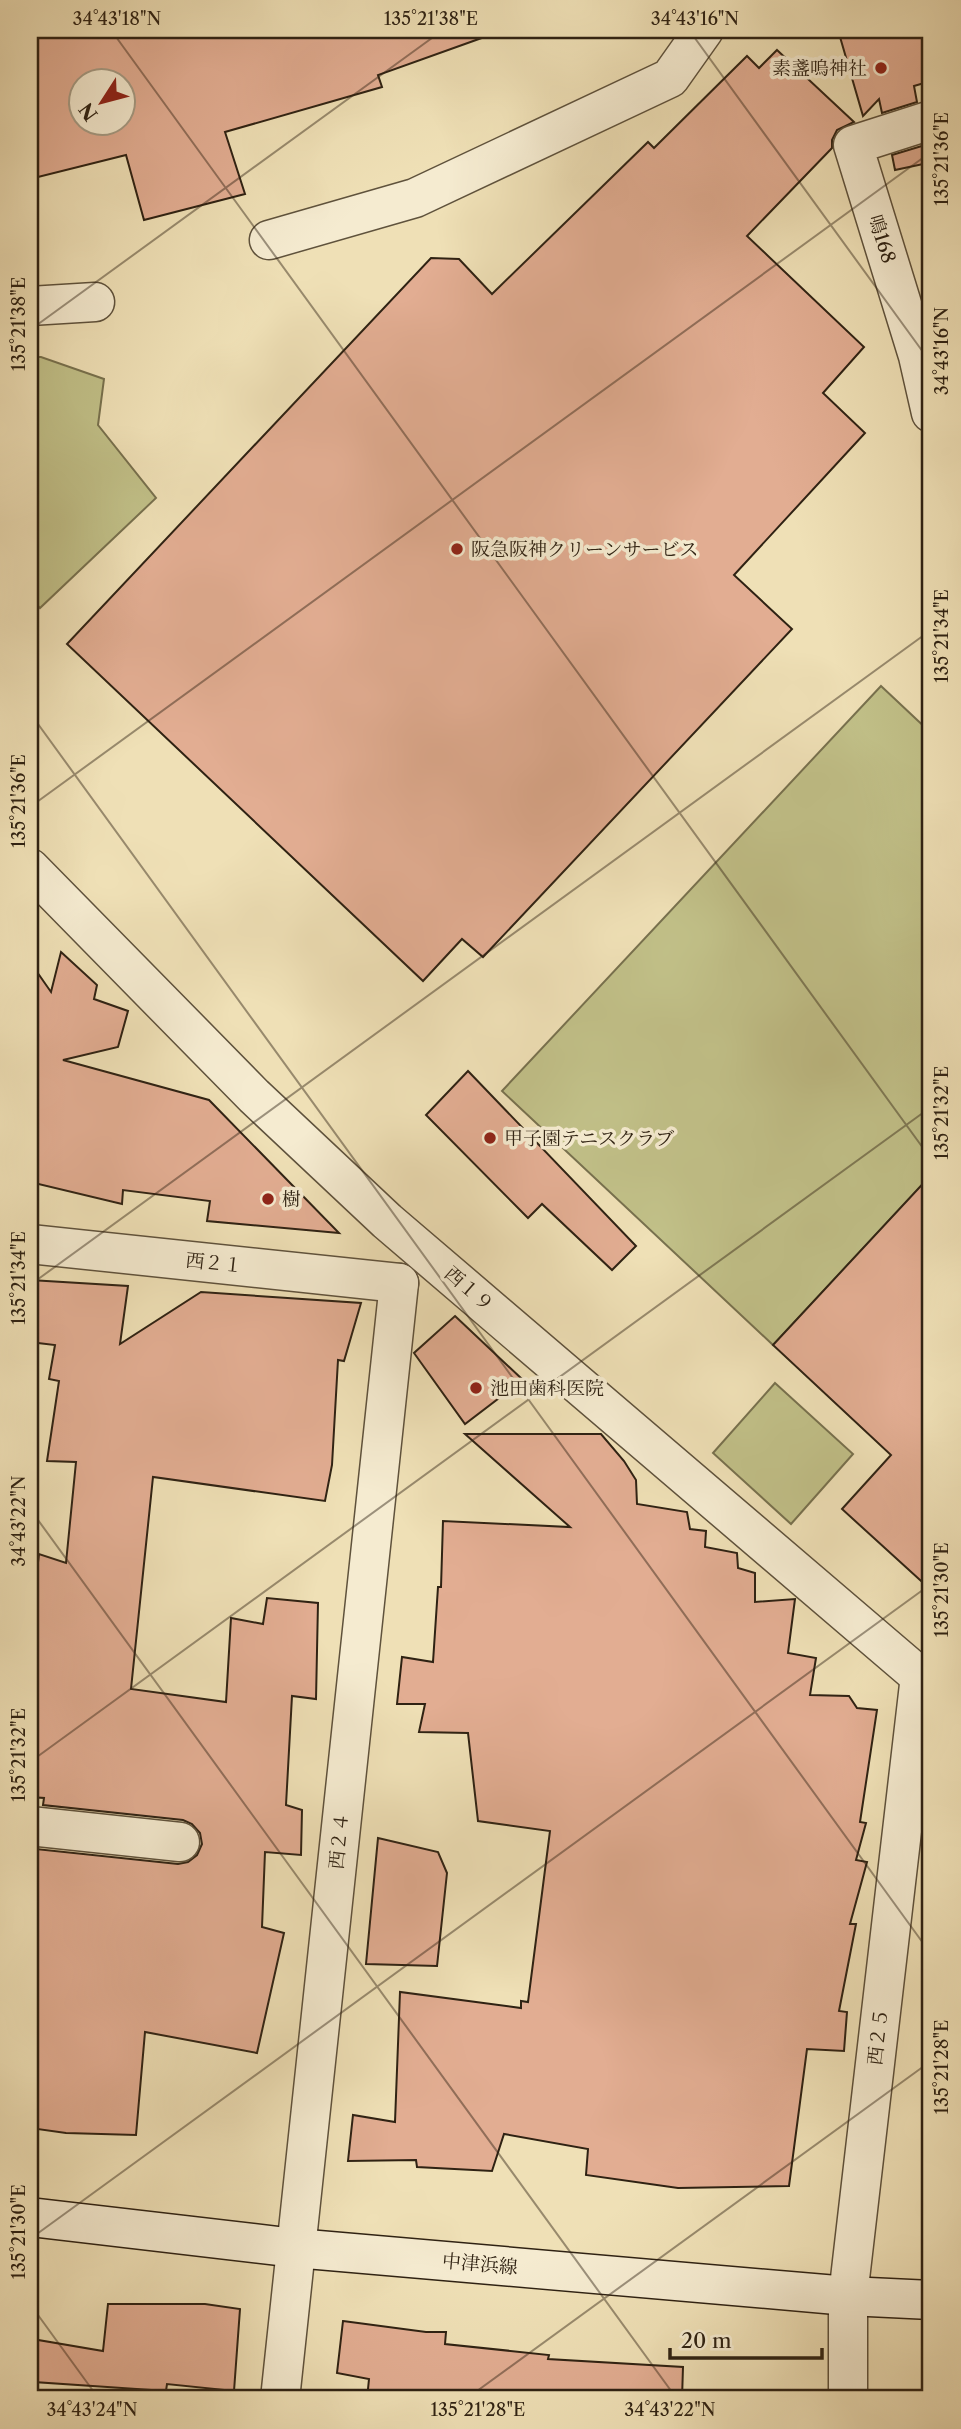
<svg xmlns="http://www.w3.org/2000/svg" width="961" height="2429" font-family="'Libre Caslon Text','Noto Serif JP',serif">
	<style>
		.green { fill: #c1c088; stroke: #78714e; stroke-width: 2 }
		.building { fill: #e2ad92; stroke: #2f2213; stroke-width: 2; fill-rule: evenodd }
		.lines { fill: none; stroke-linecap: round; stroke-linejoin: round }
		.street-casing { stroke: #5f523c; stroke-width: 41 }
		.secondary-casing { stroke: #2f2213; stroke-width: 41 }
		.street { stroke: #f5ebd0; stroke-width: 38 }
		.secondary { stroke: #f5ebd0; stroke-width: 38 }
		.ticks { fill: none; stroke: #2f2213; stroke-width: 2; stroke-opacity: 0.45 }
		.poi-dot { fill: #8f2418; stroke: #f5ebd0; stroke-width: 2.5 }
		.labels { text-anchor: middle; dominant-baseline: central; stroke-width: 7; stroke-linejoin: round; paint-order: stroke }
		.poi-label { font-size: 19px; fill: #2f2213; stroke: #f5ebd0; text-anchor: start }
		.street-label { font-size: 19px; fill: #2f2213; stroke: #f5ebd0 }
		.neatline { fill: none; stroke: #2f2213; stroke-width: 2.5 }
		.ticks-label { font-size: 18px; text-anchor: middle; fill: #2f2213 }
	</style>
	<rect width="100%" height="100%" fill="#efe0b6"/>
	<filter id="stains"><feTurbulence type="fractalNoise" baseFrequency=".00286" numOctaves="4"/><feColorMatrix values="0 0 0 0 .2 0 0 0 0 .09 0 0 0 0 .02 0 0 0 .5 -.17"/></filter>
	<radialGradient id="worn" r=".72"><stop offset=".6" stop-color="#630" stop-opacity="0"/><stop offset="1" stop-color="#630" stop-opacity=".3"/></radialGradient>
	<g class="green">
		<polygon points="30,357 41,357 104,379 98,425 156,498 40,608 30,598"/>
		<polygon points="881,686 931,733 931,1175 773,1345 502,1091"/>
		<polygon points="775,1383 853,1454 791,1524 713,1453"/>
	</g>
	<g class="building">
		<path d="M30,30H489L490,35L378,75L382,87L225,132L245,194L144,220L126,155L30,179ZM80,80H122V122H80Z"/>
		<polygon points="838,30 931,30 931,81 914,86 917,102 882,113 879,99 863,116"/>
		<polygon points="777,50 854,122 837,130 832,140 832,148 747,236 864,347 823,393 865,433 734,575 792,629 483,957 462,939 423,981 67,644 431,258 459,259 492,294 648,142 654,148 747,56 759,68"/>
		<polygon points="925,145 928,163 895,170 892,155"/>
		<polygon points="61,952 97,985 94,999 128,1011 118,1047 63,1060 209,1100 339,1233 207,1221 210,1201 123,1190 122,1204 30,1182 30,962 51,992"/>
		<polygon points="468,1071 636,1246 612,1270 542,1204 528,1218 426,1115"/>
		<polygon points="931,1175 931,1590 842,1509 891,1455 773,1345"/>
		<polygon points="30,1280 128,1286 120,1344 201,1292 361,1303 344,1361 338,1360 332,1465 325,1501 153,1477 131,1689 226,1702 231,1618 263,1624 267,1598 318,1603 316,1699 292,1696 286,1805 302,1810 301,1855 265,1852 262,1927 284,1933 257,2053 145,2032 136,2135 66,2133 30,2128 30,1895 36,1849 178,1864 188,1862 197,1855 202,1844 200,1833 192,1824 183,1820 43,1805 44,1798 30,1797 30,1631 39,1554 66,1563 76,1462 47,1461 59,1381 49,1379 55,1345 30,1342"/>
		<polygon points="455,1316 523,1380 465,1424 414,1353"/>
		<polygon points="465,1434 601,1434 624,1461 636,1480 637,1504 687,1512 690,1529 706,1531 705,1547 737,1553 738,1568 755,1573 755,1602 795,1599 788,1653 816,1658 810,1695 849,1696 857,1708 877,1710 860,1822 866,1823 856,1860 867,1862 850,1924 856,1924 839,2011 847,2012 844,2051 807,2049 789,2186 678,2188 586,2175 588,2149 504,2134 492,2171 417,2167 416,2160 348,2161 353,2115 395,2122 400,1992 521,2008 521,2001 528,2002 550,1831 478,1821 468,1733 419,1732 425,1704 397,1704 402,1657 433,1662 438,1587 441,1587 443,1521 570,1527"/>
		<polygon points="378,1838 438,1852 447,1873 437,1966 366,1964"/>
		<polygon points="108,2304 205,2304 240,2309 234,2391 167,2384 166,2391 34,2382 38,2340 103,2351"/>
		<polygon points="343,2321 426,2332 446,2332 445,2344 549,2355 548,2359 683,2367 682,2399 367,2399 369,2379 337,2373"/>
	</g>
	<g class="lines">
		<g class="street-casing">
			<g id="street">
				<polyline points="931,120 853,145 918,356 931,413"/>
				<polyline points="269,240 415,198 670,78 704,30"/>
				<polyline points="30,306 95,302"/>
				<polyline points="30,868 254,1096 387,1221 931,1686"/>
				<polyline points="30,1244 399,1283"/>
				<polyline points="30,1826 180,1842"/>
				<polyline points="280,2399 399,1283"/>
				<polyline points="848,2399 848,2296 920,1676"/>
			</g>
		</g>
		<g class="secondary-casing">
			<polyline id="secondary" points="30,2217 295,2248 848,2296 931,2300"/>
		</g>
		<use href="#street" class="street"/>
		<use href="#secondary" class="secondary"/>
	</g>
	<path class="ticks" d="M111,30L931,1159M689,30L931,363M30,330L443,30M30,713L931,1954M30,807L931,152M30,1285L931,630M30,1509L677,2399M30,1762L931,1107M30,2239L931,1584M30,2304L99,2399M466,2399L931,2061"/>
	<g class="poi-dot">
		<circle cx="881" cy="68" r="7"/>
		<circle cx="457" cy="549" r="7"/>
		<circle cx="490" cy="1138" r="7"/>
		<circle cx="268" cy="1199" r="7"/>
		<circle cx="476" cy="1388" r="7"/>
	</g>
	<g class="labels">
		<g class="poi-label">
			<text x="867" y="68" text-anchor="end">素盞嗚神社</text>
			<text x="471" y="549">阪急阪神クリーンサービス</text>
			<text x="504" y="1138">甲子園テニスクラブ</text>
			<text x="282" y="1199">樹</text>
			<text x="490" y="1388">池田歯科医院</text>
		</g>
		<g class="street-label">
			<text transform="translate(882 239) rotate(73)">鳴168</text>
			<text transform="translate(214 1263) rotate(6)">西２１</text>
			<text transform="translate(469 1289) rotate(41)">西１９</text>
			<text transform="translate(339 1841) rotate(-84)">西２４</text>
			<text transform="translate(878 2037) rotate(-83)">西２５</text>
			<text transform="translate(480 2264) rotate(5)">中津浜線</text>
		</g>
	</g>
	<rect width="961" height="2429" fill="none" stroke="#efe0b6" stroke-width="77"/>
	<g transform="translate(102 102) rotate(234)"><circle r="33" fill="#f5ebd0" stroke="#a69b84" stroke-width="2"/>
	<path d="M0-5L12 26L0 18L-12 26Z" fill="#8f2418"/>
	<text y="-10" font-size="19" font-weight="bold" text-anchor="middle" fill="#2f2213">N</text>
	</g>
	<path d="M670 2348v10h152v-10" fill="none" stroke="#2f2213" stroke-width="3.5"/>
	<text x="681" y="2348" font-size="21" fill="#2f2213" stroke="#f5ebd0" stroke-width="5" paint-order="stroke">20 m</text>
	<rect x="38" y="38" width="884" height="2352" class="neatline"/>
	<g class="ticks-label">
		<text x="117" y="25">34°43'18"N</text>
		<text x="431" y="25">135°21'38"E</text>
		<text x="695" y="25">34°43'16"N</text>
		<text transform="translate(942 159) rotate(-90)" y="6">135°21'36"E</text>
		<text transform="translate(19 324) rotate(-90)" y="6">135°21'38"E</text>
		<text transform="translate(942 351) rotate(-90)" y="6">34°43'16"N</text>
		<text transform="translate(942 636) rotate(-90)" y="6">135°21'34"E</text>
		<text transform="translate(19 801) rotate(-90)" y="6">135°21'36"E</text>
		<text transform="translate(942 1113) rotate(-90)" y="6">135°21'32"E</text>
		<text transform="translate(19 1278) rotate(-90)" y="6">135°21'34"E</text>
		<text transform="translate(19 1521) rotate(-90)" y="6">34°43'22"N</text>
		<text transform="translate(942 1590) rotate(-90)" y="6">135°21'30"E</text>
		<text transform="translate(19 1755) rotate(-90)" y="6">135°21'32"E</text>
		<text transform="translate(942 2067) rotate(-90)" y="6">135°21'28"E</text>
		<text transform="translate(19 2232) rotate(-90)" y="6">135°21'30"E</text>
		<text x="92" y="2416">34°43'24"N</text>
		<text x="478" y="2416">135°21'28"E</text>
		<text x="670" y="2416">34°43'22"N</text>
	</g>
	<rect width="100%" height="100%" filter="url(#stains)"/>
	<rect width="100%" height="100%" fill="url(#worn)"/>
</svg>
